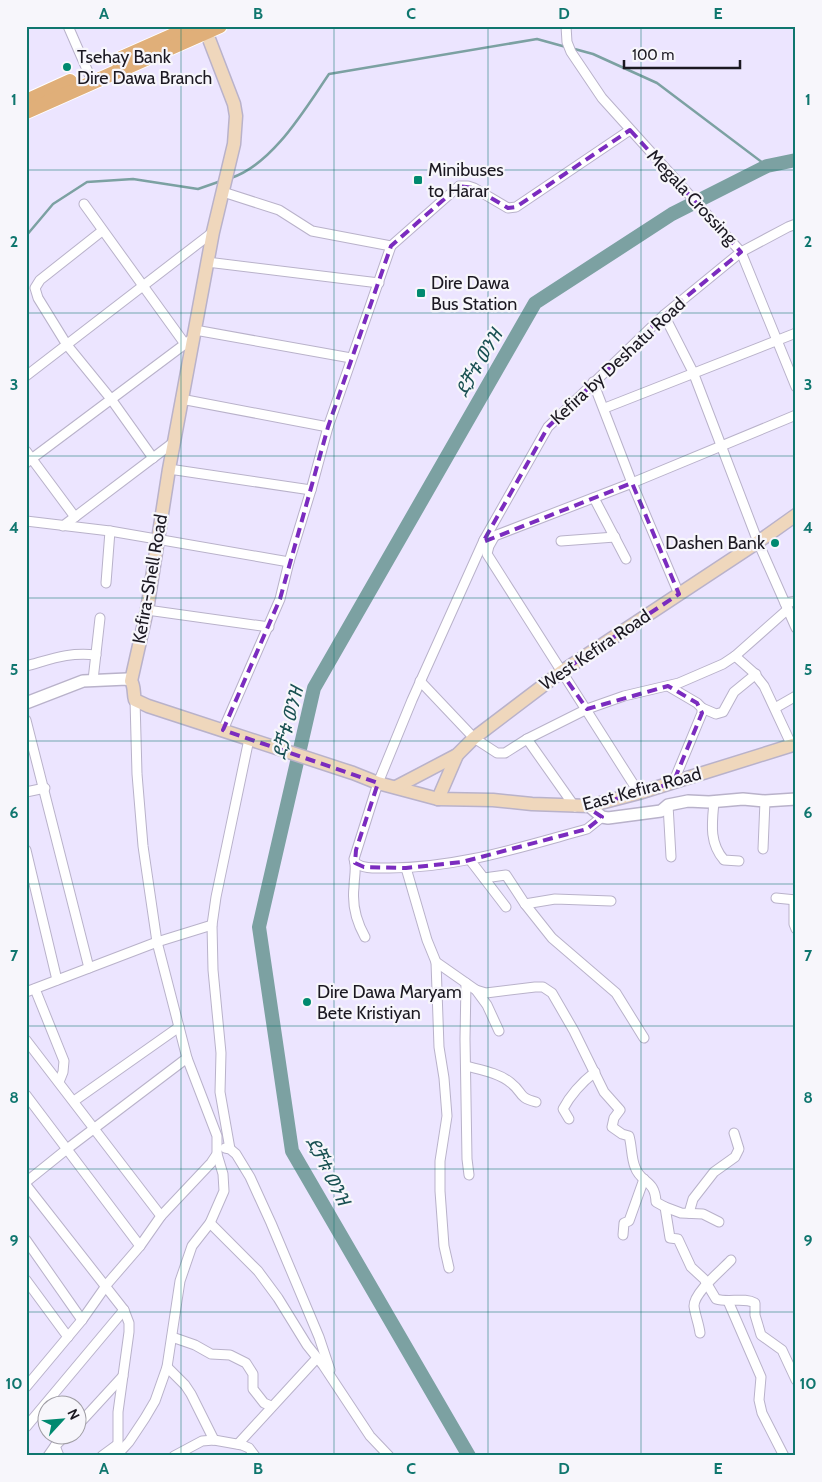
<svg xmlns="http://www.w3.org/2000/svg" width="822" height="1482" font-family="Cabin,'Noto Sans Ethiopic',sans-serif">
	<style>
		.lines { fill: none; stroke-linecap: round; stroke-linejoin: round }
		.stream { stroke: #7ca1a2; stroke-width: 2.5 }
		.river { stroke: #7ca1a2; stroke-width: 14 }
		.minor-casing { stroke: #b9b2ca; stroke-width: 11 }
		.tertiary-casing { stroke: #b9b2ca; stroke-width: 14 }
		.secondary-casing { stroke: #b9b2ca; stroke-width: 15 }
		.primary-casing { stroke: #fff; stroke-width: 16 }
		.minor { stroke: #fff; stroke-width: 9 }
		.tertiary { stroke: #fff; stroke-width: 11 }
		.secondary { stroke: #efd7bc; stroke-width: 12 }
		.primary { stroke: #e0af79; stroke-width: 14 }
		.marked { fill: none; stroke: #7b2cbf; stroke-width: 4; stroke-dasharray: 10 6; stroke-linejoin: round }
		.grid { fill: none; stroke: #0f766e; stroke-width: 1; stroke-opacity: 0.55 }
		.poi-dot { fill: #00896f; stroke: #f7f6fb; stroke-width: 2 }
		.labels { text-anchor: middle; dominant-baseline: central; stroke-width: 4.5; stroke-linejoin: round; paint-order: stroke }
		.poi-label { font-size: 18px; fill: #1b1821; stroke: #f7f6fb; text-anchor: start }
		.street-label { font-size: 18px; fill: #1b1821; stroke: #f7f6fb }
		.water-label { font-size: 19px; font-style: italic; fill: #1a5153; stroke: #f7f6fb }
		.neatline { fill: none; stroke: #0f766e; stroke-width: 2 }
		.grid-label { font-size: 16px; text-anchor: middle; font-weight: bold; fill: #0f766e }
	</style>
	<rect width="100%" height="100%" fill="#ece5ff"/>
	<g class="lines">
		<g class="stream">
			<polyline points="571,48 593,54 657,83 767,166"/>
			<path d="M231,178C273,164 305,109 329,74L537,39L566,47"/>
			<polyline points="26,236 53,204 87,182 133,179 198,189 221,181"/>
		</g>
		<polyline class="river" points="469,1456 292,1151 259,927 314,688 535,303 672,214 767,166 796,160"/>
		<g class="minor-casing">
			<g id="minor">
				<polyline points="68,26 92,81"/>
				<polyline points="566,26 567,42 571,52 602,98 741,252 796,387"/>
				<polyline points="223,192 279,210 312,231 391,246"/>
				<polyline points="84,204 185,344"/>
				<polyline points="102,231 40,280 35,288 38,298 67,345 111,399 153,458"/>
				<polyline points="207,262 379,283"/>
				<polyline points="664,315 693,372 758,542 796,628"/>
				<polyline points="195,330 351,358"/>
				<polyline points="26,376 213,232"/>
				<polyline points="593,382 632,483 679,594"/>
				<polyline points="181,399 328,427"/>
				<polyline points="605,408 796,333"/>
				<polyline points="26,451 75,517"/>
				<polyline points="26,463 193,338"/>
				<polyline points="169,469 311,490"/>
				<polyline points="594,498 626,559"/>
				<polyline points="26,521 110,531 289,562"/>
				<polyline points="63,526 174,442"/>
				<path d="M494,537L489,546L487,554C537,634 589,713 639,793"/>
				<polyline points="484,540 632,483 796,415"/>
				<polyline points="561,541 615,537"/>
				<polyline points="106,583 110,531"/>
				<polyline points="785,603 796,601"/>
				<polyline points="147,610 269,627"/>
				<polyline points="735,656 753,672 764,686 792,746"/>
				<path d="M26,666C52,659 68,652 96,655"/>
				<polyline points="93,680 100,618"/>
				<polyline points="420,681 474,738 497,753 505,753 527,739 587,709 624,696 679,683 723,664 735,656 788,609"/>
				<polyline points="668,686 697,703 702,708 702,713 673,783"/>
				<polyline points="702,708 716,714 723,712 734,692 756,674"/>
				<polyline points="775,708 796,696"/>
				<polyline points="26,720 89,968"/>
				<polyline points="223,730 280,599 289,562 311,490 328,427 391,246 459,186 468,186 474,188 508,208 516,207 630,130"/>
				<polyline points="527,739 575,807"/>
				<polyline points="26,792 45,788"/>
				<path d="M714,802C712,823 709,843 724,860L739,861"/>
				<polyline points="668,805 671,857"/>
				<polyline points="763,849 765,801"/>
				<polyline points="26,850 57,980"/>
				<polyline points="470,860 506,907"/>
				<path d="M355,863C364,869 375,868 385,868C455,869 521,847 587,829L602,817"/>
				<polyline points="406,868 427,940 436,962 476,990 487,1005 499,1031"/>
				<polyline points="484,878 506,875 525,904 552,938 616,993 644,1038"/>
				<polyline points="776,898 796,900"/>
				<polyline points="794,900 794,924 796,929"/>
				<polyline points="525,904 555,899 611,901"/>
				<path d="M365,937C356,921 352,904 354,887C354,878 357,867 354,859L378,783L412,700L484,540L548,427L664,315L741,252L788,227L796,224"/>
				<polyline points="436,962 439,1047 444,1078 447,1116 440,1161 440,1191 444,1246 449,1268"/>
				<polyline points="466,983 465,1039 467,1159 469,1175"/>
				<polyline points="35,989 64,1061 63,1072 59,1082"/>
				<path d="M476,990L486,993L535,987H543L552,993L574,1031L604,1092L620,1110L614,1118L612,1127L622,1134L629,1136C632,1146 631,1157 635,1167C641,1184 655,1179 656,1202L665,1207L670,1238L678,1239L691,1267L704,1279L716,1299C729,1303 744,1297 755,1303V1315L761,1335L782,1350L796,1380"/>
				<polyline points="26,992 157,942 212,925"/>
				<polyline points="26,1040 161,1216"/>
				<path d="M466,1066C481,1070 499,1073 511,1083C524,1093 517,1097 536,1102"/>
				<polyline points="26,1095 140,1246"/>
				<polyline points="74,1101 179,1027"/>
				<path d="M569,1119L563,1109C571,1094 581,1083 595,1072"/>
				<polyline points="225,1148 230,1149 236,1154 250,1177 271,1223 319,1337 330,1370"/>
				<polyline points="230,1149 220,1092 221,1053 213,970 212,925 216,897 249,739"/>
				<polyline points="26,1182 67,1149 187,1058"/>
				<polyline points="26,1185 124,1310 129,1323 129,1332 118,1412 118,1456"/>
				<polyline points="665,1207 681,1213 703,1214 719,1222"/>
				<polyline points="689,1213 693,1199 714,1172 735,1157 739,1149 734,1133"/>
				<polyline points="210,1223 258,1271 278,1298 307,1345 323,1365 370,1436 389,1456"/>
				<polyline points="623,1235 624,1223 629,1221 644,1179"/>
				<polyline points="26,1240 82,1320"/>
				<polyline points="26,1280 68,1337"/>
				<polyline points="728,1301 761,1377 759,1400 762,1413 784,1456"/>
				<path d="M700,1333C699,1324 695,1315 694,1306C694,1292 722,1270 731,1260"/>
				<polyline points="172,1337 195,1345 211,1354 230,1355 246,1363 253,1374 253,1389 264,1403 271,1406"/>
				<polyline points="167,1367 185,1385 191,1394 214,1440"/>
				<polyline points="26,1387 82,1320 108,1283 140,1246 161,1216 211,1163 217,1154 217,1136 187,1058 157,942 143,846 137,774 135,700"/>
				<polyline points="78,1425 123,1376"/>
				<polyline points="26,1427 124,1310"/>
				<polyline points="238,1444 317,1358"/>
				<polyline points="55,1446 59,1456"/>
				<polyline points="118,1454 129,1442 145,1418 155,1401 167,1367 180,1281 192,1246 210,1223 224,1191 223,1174 217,1154"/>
				<polyline points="48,1456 55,1446 67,1434"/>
				<polyline points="102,1456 117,1445"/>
				<polyline points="174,1456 202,1441 214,1440 242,1445 249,1448 255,1456"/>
			</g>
		</g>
		<g class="tertiary-casing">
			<g id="tertiary">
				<polyline points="26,703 83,681 127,679 131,681"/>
				<polyline points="589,806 602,817 608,818 661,811 668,805 688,801 709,802 743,799 765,801 796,799"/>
			</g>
		</g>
		<g class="secondary-casing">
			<g id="secondary">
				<path d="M204,26L234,104L236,116L234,144L213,232L169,469L147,610L131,681C135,687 133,694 135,700L148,706L353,773L378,783L438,799L493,800L532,804L589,806L639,793L796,744"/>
				<polyline points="396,787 457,755 474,738 561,672 758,542 796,515"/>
				<polyline points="438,799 457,755"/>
			</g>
		</g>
		<g class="primary-casing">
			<g id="primary">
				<polyline points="117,60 194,26"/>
				<polyline points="26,101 70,81"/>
				<polyline points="26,112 220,26"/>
			</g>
		</g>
		<use href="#minor" class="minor"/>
		<use href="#tertiary" class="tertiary"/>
		<use href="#secondary" class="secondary"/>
		<use href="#primary" class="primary"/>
	</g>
	<path class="marked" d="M630,130L741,252L664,315L548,427L483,542L632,483L679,594L561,672L587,709L668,686L697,703L702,713L673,783L587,807L602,817L587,829L462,862L406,868L364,867L355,863L356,850L378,783L223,730L280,599L328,427L391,246L459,186L474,188L508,208L516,207Z"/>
	<path class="grid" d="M181,26V1456M334,26V1456M488,26V1456M641,26V1456M26,170H796M26,313H796M26,456H796M26,598H796M26,741H796M26,884H796M26,1026H796M26,1169H796M26,1312H796"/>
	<g class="poi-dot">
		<circle cx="67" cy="67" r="5"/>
		<rect x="413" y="175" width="10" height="10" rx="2.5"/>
		<rect x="416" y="288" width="10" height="10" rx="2.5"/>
		<circle cx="775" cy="543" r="5"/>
		<circle cx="307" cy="1002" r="5"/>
	</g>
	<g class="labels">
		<g class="poi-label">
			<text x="77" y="57">Tsehay Bank<tspan x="77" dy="21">Dire Dawa Branch</tspan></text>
			<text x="428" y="170">Minibuses<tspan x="428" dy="21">to Harar</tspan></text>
			<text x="431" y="283">Dire Dawa<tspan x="431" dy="21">Bus Station</tspan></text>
			<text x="765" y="543" text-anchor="end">Dashen Bank</text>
			<text x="317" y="992">Dire Dawa Maryam<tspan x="317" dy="21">Bete Kristiyan</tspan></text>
		</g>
		<g class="street-label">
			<text transform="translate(692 197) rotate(47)">Megala Crossing</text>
			<text transform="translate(618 361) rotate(-43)">Kefira by Deshatu Road</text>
			<text transform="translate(150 579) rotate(-80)">Kefira-Shell Road</text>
			<text transform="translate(595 650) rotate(-34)">West Kefira Road</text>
			<text transform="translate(642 789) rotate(-15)">East Kefira Road</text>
		</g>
		<g class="water-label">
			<text transform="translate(479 363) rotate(-60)">ደቻቱ ወንዝ</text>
			<text transform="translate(288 723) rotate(-76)">ደቻቱ ወንዝ</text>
			<text transform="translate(328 1171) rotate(63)">ደቻቱ ወንዝ</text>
		</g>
	</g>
	<rect width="822" height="1482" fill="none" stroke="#f7f6fb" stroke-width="55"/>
	<g transform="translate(62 1420) rotate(64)"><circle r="24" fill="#f7f6fb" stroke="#9f9da4"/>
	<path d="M0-4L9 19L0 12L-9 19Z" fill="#00896f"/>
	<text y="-8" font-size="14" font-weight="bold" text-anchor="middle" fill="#1b1821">N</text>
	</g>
	<path d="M624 60v8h116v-8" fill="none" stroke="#1b1821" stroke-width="2.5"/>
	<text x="632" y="60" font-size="15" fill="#1b1821" stroke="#f7f6fb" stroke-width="4" paint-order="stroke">100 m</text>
	<rect x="28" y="28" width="766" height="1426" class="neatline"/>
	<g class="grid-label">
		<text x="104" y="19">A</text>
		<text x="258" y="19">B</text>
		<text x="411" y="19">C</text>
		<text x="564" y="19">D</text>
		<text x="718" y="19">E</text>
		<text x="14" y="105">1</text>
		<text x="808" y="105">1</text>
		<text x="14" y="247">2</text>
		<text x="808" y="247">2</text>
		<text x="14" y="390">3</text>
		<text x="808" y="390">3</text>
		<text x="14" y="533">4</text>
		<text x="808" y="533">4</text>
		<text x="14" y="675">5</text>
		<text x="808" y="675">5</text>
		<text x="14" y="818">6</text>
		<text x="808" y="818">6</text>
		<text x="14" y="961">7</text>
		<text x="808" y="961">7</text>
		<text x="14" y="1103">8</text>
		<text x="808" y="1103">8</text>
		<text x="14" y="1246">9</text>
		<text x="808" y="1246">9</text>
		<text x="14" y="1389">10</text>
		<text x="808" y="1389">10</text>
		<text x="104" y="1474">A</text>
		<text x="258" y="1474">B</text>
		<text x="411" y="1474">C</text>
		<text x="564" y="1474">D</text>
		<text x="718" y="1474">E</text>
	</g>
</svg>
